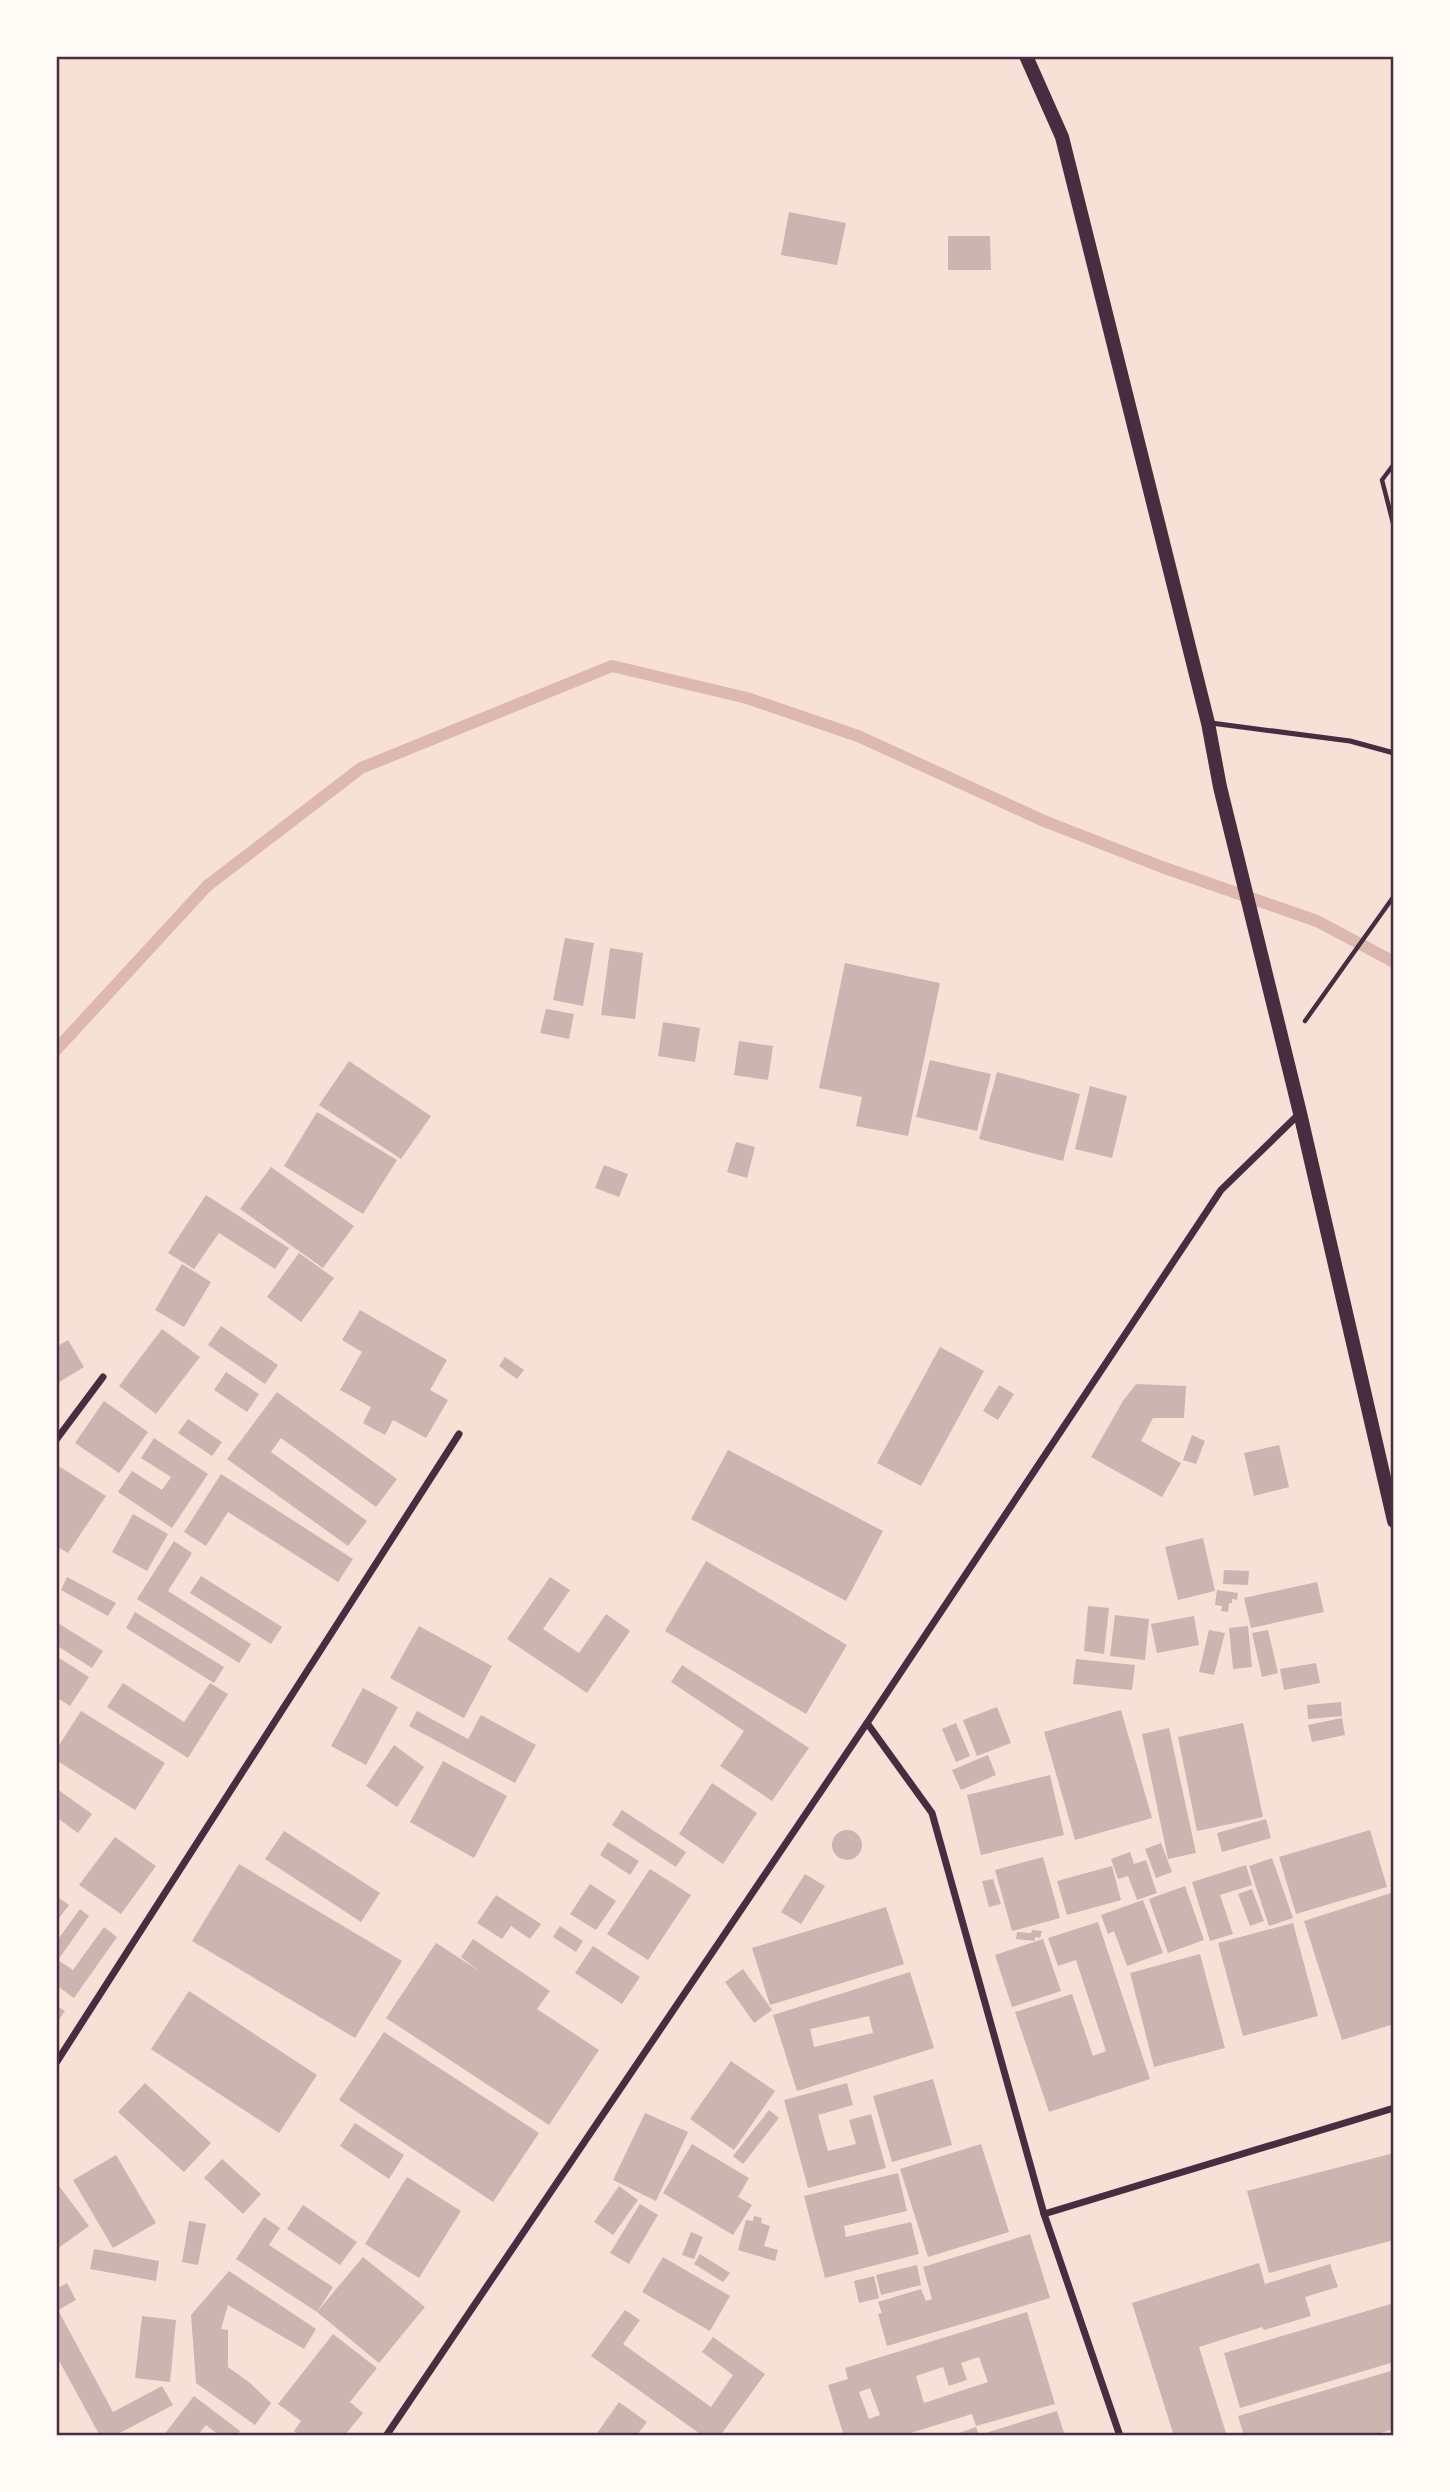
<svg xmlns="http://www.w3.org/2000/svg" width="1450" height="2492" font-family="'DM Sans',sans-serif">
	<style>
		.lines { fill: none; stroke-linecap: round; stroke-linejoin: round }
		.stream { stroke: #dcb8b0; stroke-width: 12 }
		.building { fill: #ccb4b1; fill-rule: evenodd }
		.path { stroke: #4a2c40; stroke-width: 4.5 }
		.service { stroke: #4a2c40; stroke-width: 5 }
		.minor { stroke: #4a2c40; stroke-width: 7 }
		.secondary { stroke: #4a2c40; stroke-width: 14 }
		.neatline { fill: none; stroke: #4a2c40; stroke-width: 2.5 }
	</style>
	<rect width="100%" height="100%" fill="#f7e1d7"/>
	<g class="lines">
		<polyline class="stream" points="56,1050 207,886 361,768 612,666 747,698 858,736 1044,821 1162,867 1317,921 1394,962"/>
	</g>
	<g class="building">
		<polygon points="789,212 846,223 837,265 781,255"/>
		<polygon points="948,236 990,236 991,270 948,270"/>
		<polygon points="565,938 594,943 583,1006 553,1000"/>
		<polygon points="610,948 643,953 635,1019 601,1015"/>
		<polygon points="845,963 940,983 908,1136 856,1126 862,1097 819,1088"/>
		<polygon points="546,1009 574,1014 569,1039 540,1033"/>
		<polygon points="663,1022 700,1028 695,1062 658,1056"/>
		<polygon points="739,1041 773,1046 768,1080 734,1075"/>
		<polygon points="930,1060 991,1074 977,1131 916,1117"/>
		<polygon points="349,1061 431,1116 401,1159 319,1105"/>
		<polygon points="997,1072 1080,1094 1063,1161 979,1139"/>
		<polygon points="1090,1086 1127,1096 1112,1158 1075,1149"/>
		<polygon points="317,1112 397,1160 363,1214 284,1166"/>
		<polygon points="736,1142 755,1147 747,1178 727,1172"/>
		<polygon points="604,1165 628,1174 619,1197 595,1188"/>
		<polygon points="271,1167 354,1226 323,1268 240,1209"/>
		<polygon points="206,1195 289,1248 275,1269 219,1233 194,1269 168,1253"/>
		<polygon points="299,1253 334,1278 301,1322 267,1297"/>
		<polygon points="182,1264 211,1282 184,1327 155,1310"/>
		<polygon points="360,1310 447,1360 430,1390 448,1400 426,1438 393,1420 385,1435 363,1423 371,1407 340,1390 362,1352 342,1340"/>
		<polygon points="221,1326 278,1365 265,1384 208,1345"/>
		<polygon points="162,1329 200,1357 156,1414 119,1386"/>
		<polygon points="68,1340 84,1367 56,1384 56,1347"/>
		<polygon points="940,1347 984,1371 921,1486 877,1463"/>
		<polygon points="505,1357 524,1370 517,1379 499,1366"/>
		<polygon points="226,1372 259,1394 247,1412 214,1390"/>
		<polygon points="1136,1384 1186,1386 1184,1418 1153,1418 1141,1441 1181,1463 1162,1497 1091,1457 1123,1401"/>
		<polygon points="999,1385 1014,1394 998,1420 983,1411"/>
		<polygon points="277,1392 397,1479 376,1507 281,1438 271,1452 367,1521 348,1546 227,1459"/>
		<polygon points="104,1401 148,1432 119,1473 75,1443"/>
		<polygon points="188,1419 222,1442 212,1456 178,1433"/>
		<polygon points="1192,1435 1205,1441 1196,1464 1183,1460"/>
		<polygon points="154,1438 208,1474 172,1528 118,1492 132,1471 162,1490 171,1477 141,1458"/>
		<polygon points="1279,1445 1289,1487 1254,1496 1244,1453"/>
		<polygon points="728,1450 883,1531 846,1601 691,1519"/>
		<polygon points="60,1467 106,1496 68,1553 56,1546 56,1473"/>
		<polygon points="221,1474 353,1559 338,1582 228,1512 206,1546 184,1532"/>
		<polygon points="133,1514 168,1534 147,1571 112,1552"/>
		<polygon points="1203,1538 1215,1591 1178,1600 1165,1547"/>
		<polygon points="174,1541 192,1553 168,1591 251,1644 239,1663 137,1599"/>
		<polygon points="706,1561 847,1645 806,1714 665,1631"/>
		<polygon points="1224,1570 1249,1571 1248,1585 1223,1584"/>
		<polygon points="201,1576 282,1627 271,1644 190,1593"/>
		<polygon points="67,1577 116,1603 108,1616 61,1590"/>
		<polygon points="550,1577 570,1590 543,1629 579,1653 606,1614 630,1631 587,1693 507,1639"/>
		<polygon points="1317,1582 1324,1612 1251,1628 1244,1598"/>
		<polygon points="1217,1590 1238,1593 1237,1600 1232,1599 1232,1603 1229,1603 1228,1612 1221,1611 1222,1606 1215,1605"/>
		<polygon points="1088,1606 1109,1608 1104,1654 1084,1651"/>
		<polygon points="135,1612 224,1667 214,1683 126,1628"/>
		<polygon points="1115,1615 1149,1619 1145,1660 1110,1656"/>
		<polygon points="1194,1616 1199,1645 1157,1653 1151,1624"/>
		<polygon points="56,1622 103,1651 92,1668 56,1645"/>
		<polygon points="419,1626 492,1666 464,1718 390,1678"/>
		<polygon points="1248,1626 1252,1667 1233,1669 1229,1628"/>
		<polygon points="1209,1630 1225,1633 1214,1675 1199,1672"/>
		<polygon points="1268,1630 1278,1673 1262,1677 1252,1633"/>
		<polygon points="56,1656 89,1677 70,1706 56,1697"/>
		<polygon points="1076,1659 1135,1665 1132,1690 1073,1684"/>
		<polygon points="1316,1663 1320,1683 1284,1690 1280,1669"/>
		<polygon points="682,1665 809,1748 772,1801 720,1766 744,1731 671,1682"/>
		<polygon points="123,1683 184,1722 210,1683 228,1694 188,1758 107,1707"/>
		<polygon points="363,1688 398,1707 366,1765 331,1746"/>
		<polygon points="1341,1702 1342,1716 1308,1719 1307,1705"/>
		<polygon points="997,1707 1011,1743 977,1756 963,1720"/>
		<polygon points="1121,1710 1152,1818 1075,1840 1044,1732"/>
		<polygon points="81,1711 165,1763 135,1810 56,1760 56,1750"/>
		<polygon points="417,1711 468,1739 481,1715 536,1745 515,1783 409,1726"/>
		<polygon points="1342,1718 1345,1735 1312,1742 1308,1725"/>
		<polygon points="956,1723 970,1756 956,1762 942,1729"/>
		<polygon points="1243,1723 1263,1817 1197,1831 1178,1737"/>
		<polygon points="1169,1728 1196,1853 1168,1859 1142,1734"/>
		<polygon points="394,1745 424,1767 397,1807 366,1786"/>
		<polygon points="988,1755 996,1775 961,1790 952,1770"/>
		<polygon points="443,1761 507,1796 474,1858 410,1822"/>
		<polygon points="1050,1775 1064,1835 981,1855 967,1795"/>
		<polygon points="712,1783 757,1813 723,1864 679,1834"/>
		<polygon points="57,1789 92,1814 78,1833 56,1817"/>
		<polygon points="622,1810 686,1852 676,1867 612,1825"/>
		<polygon points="1266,1819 1271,1838 1222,1852 1217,1833"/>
		<polygon points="1370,1830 1387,1887 1296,1914 1279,1857"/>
		<circle cx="847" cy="1845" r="15"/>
		<polygon points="284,1831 380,1893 361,1922 265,1859"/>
		<polygon points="115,1837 156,1866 121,1914 79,1885"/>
		<polygon points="608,1842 639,1861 630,1875 600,1855"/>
		<polygon points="1161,1843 1172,1872 1156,1878 1145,1849"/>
		<polygon points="1130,1852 1134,1864 1146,1860 1157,1893 1137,1900 1128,1876 1118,1879 1111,1859"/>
		<polygon points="1043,1857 1060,1918 1012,1931 995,1870"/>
		<polygon points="1272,1858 1293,1918 1269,1926 1249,1866"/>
		<polygon points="239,1864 402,1961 355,2038 192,1941"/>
		<polygon points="1246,1865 1252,1885 1220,1895 1233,1934 1210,1941 1192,1882"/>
		<polygon points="1112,1866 1121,1900 1067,1915 1057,1881"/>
		<polygon points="650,1869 691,1895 648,1960 607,1934"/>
		<polygon points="805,1874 825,1886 801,1924 781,1912"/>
		<polygon points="993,1879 1001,1904 989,1907 982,1881"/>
		<polygon points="590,1884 616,1901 596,1930 570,1914"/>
		<polygon points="1185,1886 1204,1940 1168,1953 1149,1899"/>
		<polygon points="1252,1889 1264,1921 1250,1926 1238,1894"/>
		<polygon points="1394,1892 1394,2024 1342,2040 1304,1921"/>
		<polygon points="496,1895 541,1924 530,1939 511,1926 502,1939 477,1923"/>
		<polygon points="56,1896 69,1905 59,1918 56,1917"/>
		<polygon points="1143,1900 1163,1953 1127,1966 1114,1931 1108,1934 1101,1915"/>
		<polygon points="886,1907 904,1964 770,2005 752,1948"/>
		<polygon points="80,1909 89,1916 58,1960 73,1970 104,1927 117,1937 74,1998 56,1985 56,1942"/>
		<polygon points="1098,1922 1150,2079 1049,2112 1015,2012 1072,1994 1093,2056 1106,2051 1076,1960 1058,1966 1048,1938"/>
		<polygon points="1293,1923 1318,2016 1243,2036 1218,1943"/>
		<polygon points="560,1926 583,1941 576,1952 553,1937"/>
		<polygon points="1032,1930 1042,1931 1040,1938 1035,1937 1035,1941 1016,1939 1017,1932 1031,1933"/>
		<polygon points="473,1939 550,1991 537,2009 599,2050 549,2125 386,2018 436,1943 481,1972 461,1957"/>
		<polygon points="1043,1939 1061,1991 1012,2007 995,1955"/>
		<polygon points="593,1946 640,1977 622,2004 575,1973"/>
		<polygon points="1200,1954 1225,2048 1154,2067 1130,1973"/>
		<polygon points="743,1969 772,2010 754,2023 725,1982"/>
		<path d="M910,1972L934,2048L797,2091L773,2015ZM869,2016L873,2033L814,2047L810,2029Z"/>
		<polygon points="189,1991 317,2075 279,2133 151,2049"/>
		<polygon points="56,2005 65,2011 56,2024"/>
		<polygon points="384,2032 539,2133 493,2202 339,2100"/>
		<polygon points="731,2061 775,2091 734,2150 690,2119"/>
		<polygon points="933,2079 952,2145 892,2162 873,2096"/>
		<polygon points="145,2083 211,2143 184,2172 118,2112"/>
		<polygon points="847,2083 853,2105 818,2115 828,2151 856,2144 849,2120 871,2114 886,2168 808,2188 784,2100"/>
		<polygon points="769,2110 779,2118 743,2164 733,2156"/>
		<polygon points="645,2113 688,2132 656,2201 613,2180"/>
		<polygon points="355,2123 404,2155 389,2179 340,2146"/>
		<polygon points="692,2144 749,2178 738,2197 752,2205 733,2235 663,2193"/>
		<polygon points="981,2144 1009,2232 928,2257 900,2169"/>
		<polygon points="1394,2153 1394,2240 1269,2273 1247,2191"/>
		<polygon points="116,2155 156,2223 113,2248 73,2180"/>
		<polygon points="222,2159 261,2194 243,2214 204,2178"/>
		<polygon points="898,2173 907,2211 844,2226 846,2237 911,2222 919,2254 825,2278 804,2196"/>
		<polygon points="407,2177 461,2211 419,2278 365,2244"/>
		<polygon points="56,2182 89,2226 57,2249 56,2248"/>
		<polygon points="619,2186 638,2200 613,2235 594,2222"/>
		<polygon points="640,2204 658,2215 629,2264 610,2253"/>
		<polygon points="303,2205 357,2242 340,2265 287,2229"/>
		<polygon points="754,2216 762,2218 761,2223 770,2226 764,2246 778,2250 775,2261 738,2250 746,2220 753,2221"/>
		<polygon points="264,2217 280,2228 269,2245 333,2287 317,2312 363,2257 425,2307 379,2363 317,2312 236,2259"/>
		<polygon points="189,2221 206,2224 198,2265 182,2262"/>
		<polygon points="691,2232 703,2237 694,2259 682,2255"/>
		<polygon points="1030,2234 1050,2298 887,2346 878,2314 882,2313 878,2302 921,2289 926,2301 932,2299 923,2267"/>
		<polygon points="94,2249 159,2261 156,2281 90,2269"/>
		<polygon points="700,2254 730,2273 723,2282 694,2264"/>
		<polygon points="663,2257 730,2296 710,2331 642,2292"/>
		<polygon points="1259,2263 1265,2284 1330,2264 1338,2287 1305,2297 1311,2316 1264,2330 1262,2327 1199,2347 1227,2436 1174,2436 1132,2303"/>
		<polygon points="917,2265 921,2285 881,2295 876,2275"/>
		<polygon points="229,2271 316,2329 304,2349 228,2305 221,2329 228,2330 228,2367 250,2383 271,2403 255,2425 196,2383 191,2315"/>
		<polygon points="874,2276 879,2298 859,2303 854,2281"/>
		<polygon points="67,2283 76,2300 58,2310 113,2412 162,2386 173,2405 114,2436 100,2436 56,2355 56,2289"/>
		<polygon points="1394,2303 1394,2362 1240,2408 1224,2353"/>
		<polygon points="625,2310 640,2320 623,2344 711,2407 733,2375 702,2352 713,2337 765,2374 720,2436 703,2436 591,2356"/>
		<path d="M1027,2312L1055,2404L976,2426L972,2414L901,2436H844L828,2385L848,2379L845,2368ZM979,2357L988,2382L924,2403L916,2376L943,2367L949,2386L967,2380L961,2363ZM870,2388L880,2415L869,2419L859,2392Z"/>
		<polygon points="142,2316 176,2320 170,2382 135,2378"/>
		<polygon points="333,2334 377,2368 350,2402 363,2413 344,2436 300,2436 294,2431 301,2421 278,2404"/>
		<polygon points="1394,2370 1394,2429 1371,2436 1244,2436 1238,2416"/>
		<polygon points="194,2396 240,2431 236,2436 220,2436 206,2425 197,2436 163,2436"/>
		<polygon points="619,2402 647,2422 636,2436 595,2436"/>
		<polygon points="1057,2411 1065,2436 951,2436 976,2427 979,2435"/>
	</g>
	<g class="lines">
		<g class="path">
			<polyline points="1394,464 1382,480 1394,527"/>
			<polyline points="1305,1021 1394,896"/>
		</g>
		<polyline class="service" points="1211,723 1350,741 1394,753"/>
		<g class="minor">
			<polyline points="56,1440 103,1377"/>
			<polyline points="867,1723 932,1813 1044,2214 1120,2436"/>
			<polyline points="56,2063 459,1434"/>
			<polyline points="1044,2214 1394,2108"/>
			<polyline points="386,2436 867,1723 1221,1190 1299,1114"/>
		</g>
		<polyline class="secondary" points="1026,56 1062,137 1208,723 1220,787 1300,1113 1394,1521"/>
	</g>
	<rect width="1450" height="2492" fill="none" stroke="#fffaf5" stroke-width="116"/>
	<rect x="58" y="58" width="1334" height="2376" class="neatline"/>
</svg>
